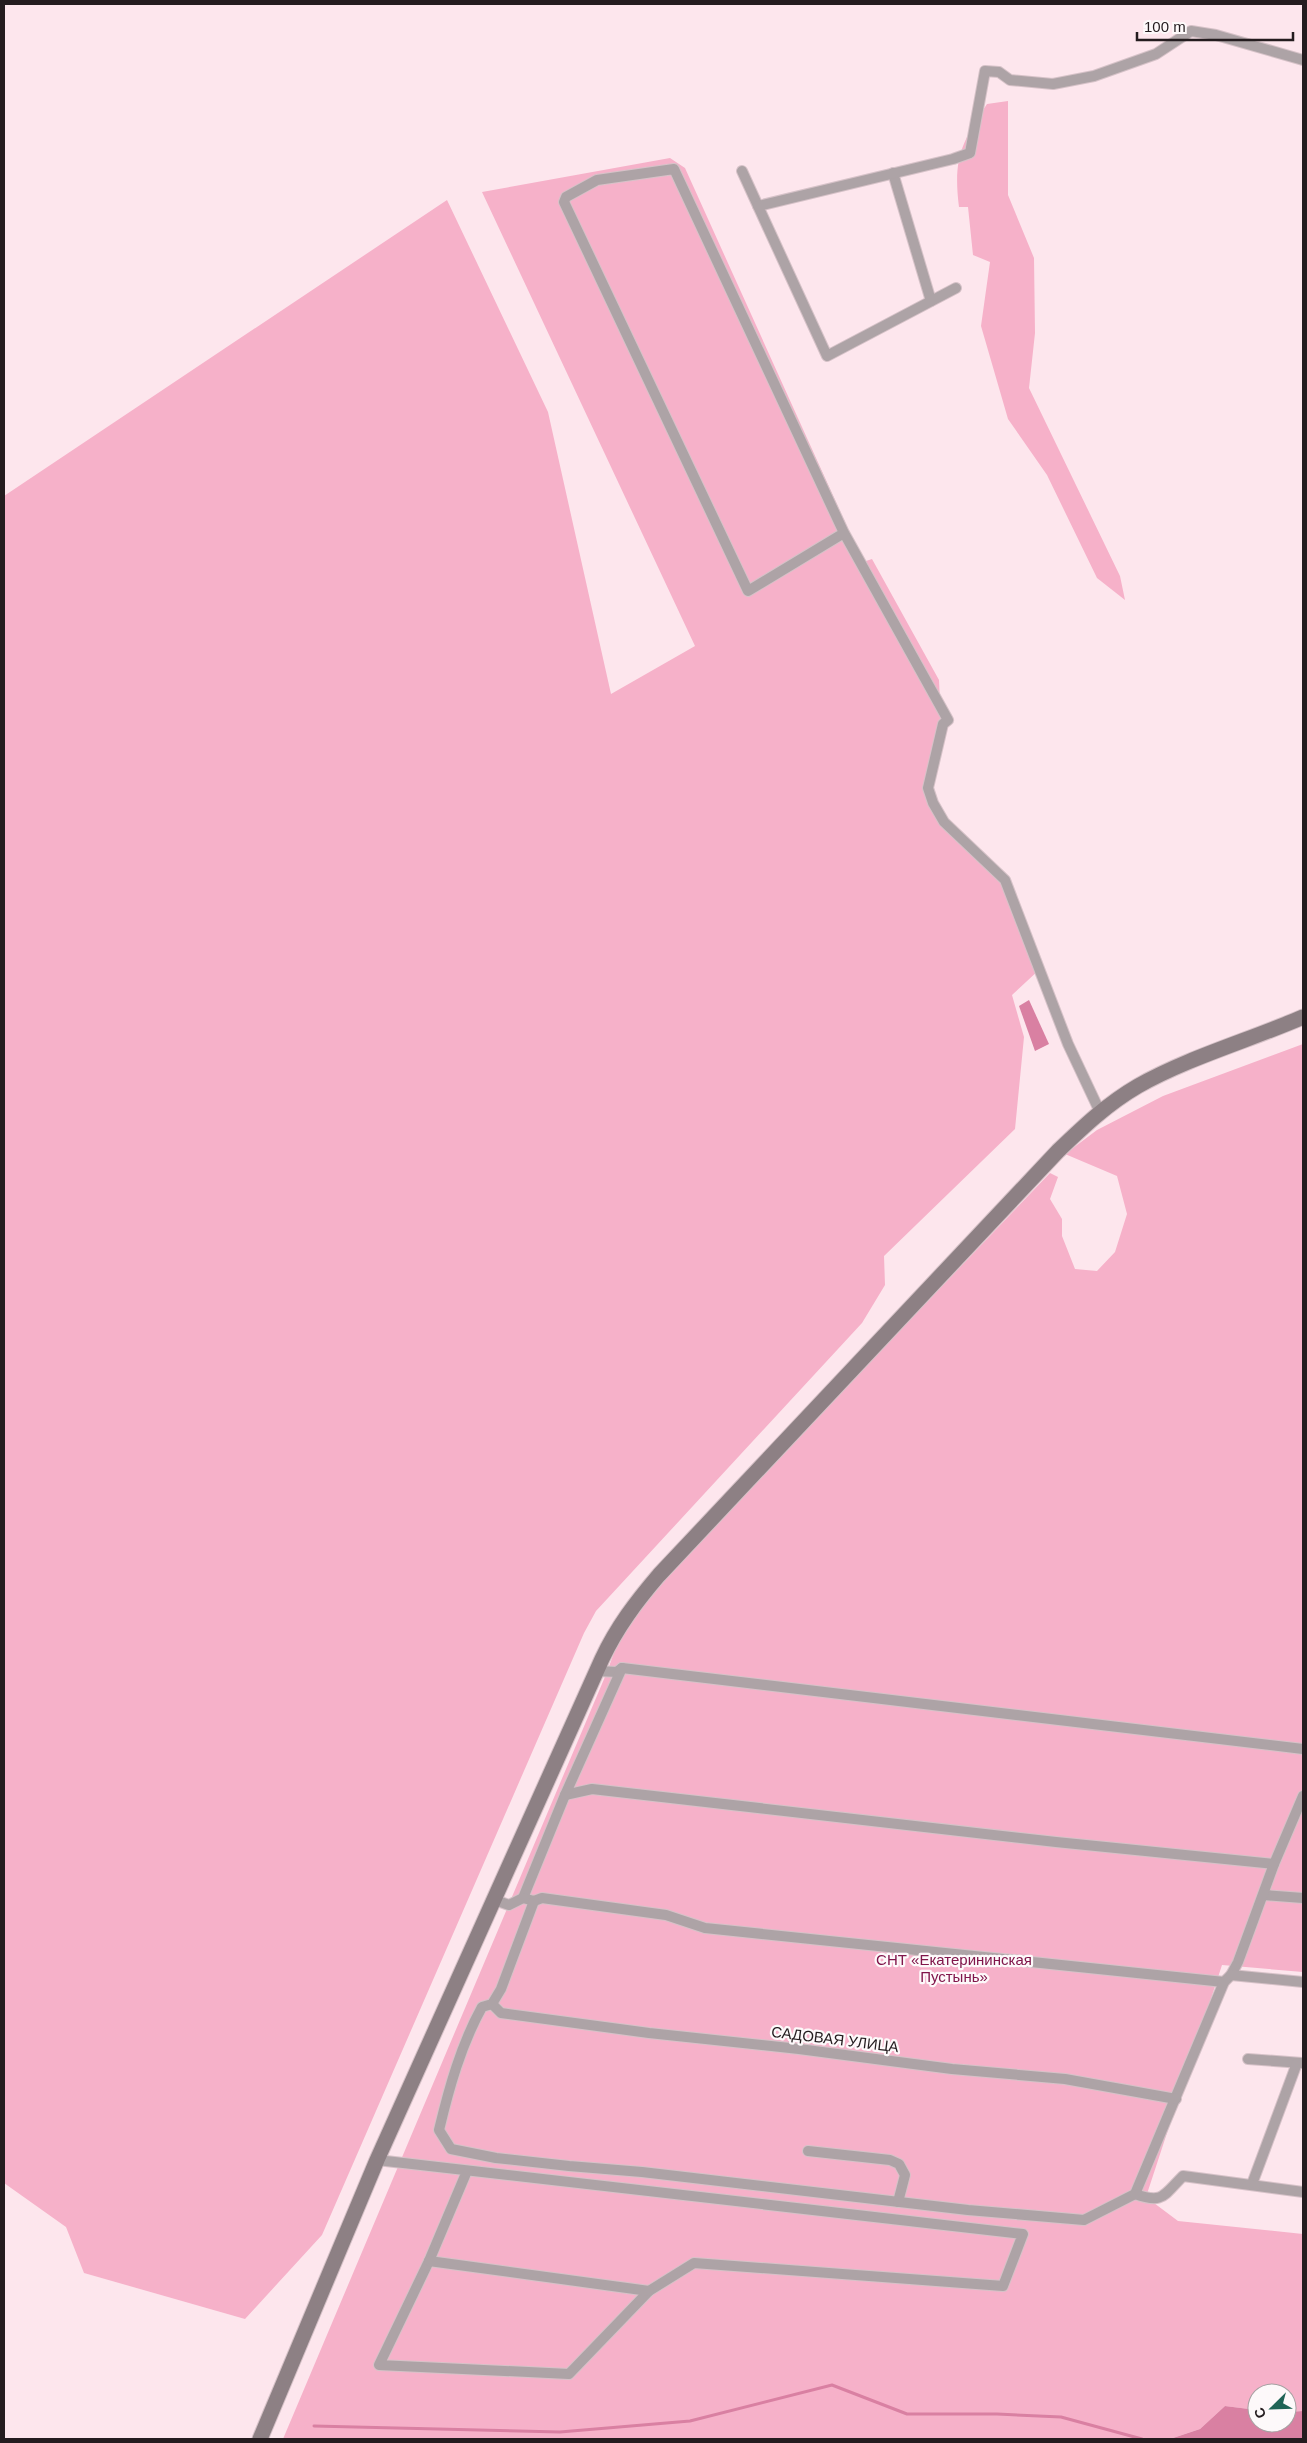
<svg xmlns="http://www.w3.org/2000/svg" width="1307" height="2443" font-family="Helvetica,sans-serif">
	<style>
		.green { fill: #f6b1c9 }
		.water { fill: #d980a2 }
		.lines { fill: none; stroke-linecap: round; stroke-linejoin: round }
		.stream { stroke: #d980a2; stroke-width: 3 }
		.street-casing { stroke: #d6c2c8; stroke-width: 12 }
		.secondary-casing { stroke: #d6c2c8; stroke-width: 17 }
		.street { stroke: #ada3a6; stroke-width: 10 }
		.secondary { stroke: #8d8084; stroke-width: 15 }
		.labels { text-anchor: middle; dominant-baseline: central; stroke-width: 4.5; stroke-linejoin: round; paint-order: stroke }
		.park-label { font-size: 15px; fill: #80164b; stroke: #fdf9fa }
		.street-label { font-size: 15px; fill: #241c1f; stroke: #fdf9fa }
	</style>
	<rect width="100%" height="100%" fill="#fde6ed"/>
	<g class="green">
		<path d="M1008,101V195L1034,258L1035,333L1029,388L1120,576L1125,600L1097,578L1047,475L1008,419L981,326L990,262L973,255L968,207H959C953,159 961,143 987,104Z"/>
		<polygon points="670,158 685,168 863,562 872,559 939,680 941,723 929,779 945,824 1001,882 1040,969 1012,995 1024,1037 1015,1129 884,1256 885,1285 862,1323 596,1611 584,1633 322,2235 245,2319 84,2273 66,2227 4,2183 4,496 447,200 548,412 611,694 695,646 482,192"/>
		<polygon points="1303,1044 1303,1972 1222,1965 1146,2197 1178,2221 1303,2234 1303,2411 1287,2412 1287,2393 1257,2393 1257,2410 1225,2406 1200,2429 1170,2439 283,2439 607,1672 623,1628 648,1594 1050,1173 1058,1177 1050,1199 1062,1219 1062,1236 1075,1269 1097,1271 1115,1252 1127,1214 1117,1176 1065,1154 1097,1130 1163,1096"/>
	</g>
	<g class="water">
		<polygon points="1029,1000 1049,1044 1035,1051 1019,1006"/>
		<polygon points="1225,2406 1257,2410 1257,2423 1287,2423 1287,2412 1303,2411 1303,2439 1170,2439 1200,2429"/>
	</g>
	<g class="lines">
		<polyline class="stream" points="314,2426 560,2432 690,2421 832,2385 907,2414 997,2414 1061,2417 1142,2439"/>
		<g class="street-casing">
			<g id="street">
				<polyline points="742,171 758,206"/>
				<polyline points="893,173 931,301"/>
				<polyline points="956,288 827,356 758,206 953,159 970,153 985,71 999,72 1010,80 1053,84 1094,76 1156,54 1191,31 1216,35 1303,60"/>
				<polyline points="844,533 748,591 564,202 566,197 597,180 674,169 844,533 948,720 943,724 928,788 933,803 944,822 1005,880 1068,1044 1100,1112"/>
				<polyline points="597,1671 617,1672 622,1668"/>
				<polyline points="565,1795 592,1789 1056,1842 1274,1864"/>
				<polyline points="1264,1895 1303,1898"/>
				<polyline points="523,1898 565,1795 622,1668 1303,1749"/>
				<polyline points="495,1900 509,1905 523,1898 534,1901 542,1898 666,1915 705,1928 1224,1982"/>
				<path d="M534,1901L501,1989L492,2004L482,2007C461,2045 449,2088 439,2130L451,2149L496,2158L569,2166L642,2172L968,2210L1084,2220L1135,2194L1224,1982L1231,1975L1238,1962L1274,1864L1303,1796"/>
				<polyline points="1231,1975 1303,1982"/>
				<polyline points="492,2004 501,2013 649,2033 799,2049 952,2069 1065,2079 1176,2099"/>
				<polyline points="1248,2059 1302,2063"/>
				<polyline points="808,2151 890,2160 899,2164 905,2175 898,2202"/>
				<polyline points="377,2160 1023,2234 1003,2286 694,2263 649,2291 569,2374 379,2365 429,2261 467,2171"/>
				<polyline points="1252,2184 1297,2063"/>
				<path d="M1135,2194C1163,2204 1163,2196 1183,2176L1303,2192"/>
				<polyline points="429,2261 649,2291"/>
			</g>
		</g>
		<g class="secondary-casing">
			<path id="secondary" d="M260,2439L377,2160L602,1659C617,1627 636,1602 659,1575L1058,1151C1083,1127 1107,1104 1138,1086C1187,1058 1250,1040 1303,1017"/>
		</g>
		<use href="#street" class="street"/>
		<use href="#secondary" class="secondary"/>
	</g>
	<g class="labels">
		<g class="park-label">
			<text x="954" y="1959">СНТ «Екатерининская<tspan x="954" dy="17">Пустынь»</tspan></text>
		</g>
		<g class="street-label">
			<text transform="translate(835 2039) rotate(7)">САДОВАЯ УЛИЦА</text>
		</g>
	</g>
	<rect width="1307" height="2443" fill="none" stroke="#241c1f" stroke-width="10"/>
	<g transform="translate(1272 2408) rotate(247)"><circle r="24" fill="#fdf9fa" stroke="#a6a1a2"/>
	<path d="M0-4L9 19L0 12L-9 19Z" fill="#1f6456"/>
	<text y="-8" font-size="14" font-weight="bold" text-anchor="middle" fill="#241c1f">С</text>
	</g>
	<path d="M1137 32v8h156v-8" fill="none" stroke="#241c1f" stroke-width="2.5"/>
	<text x="1144" y="32" font-size="15" fill="#241c1f" stroke="#fdf9fa" stroke-width="4" paint-order="stroke">100 m</text>
</svg>
